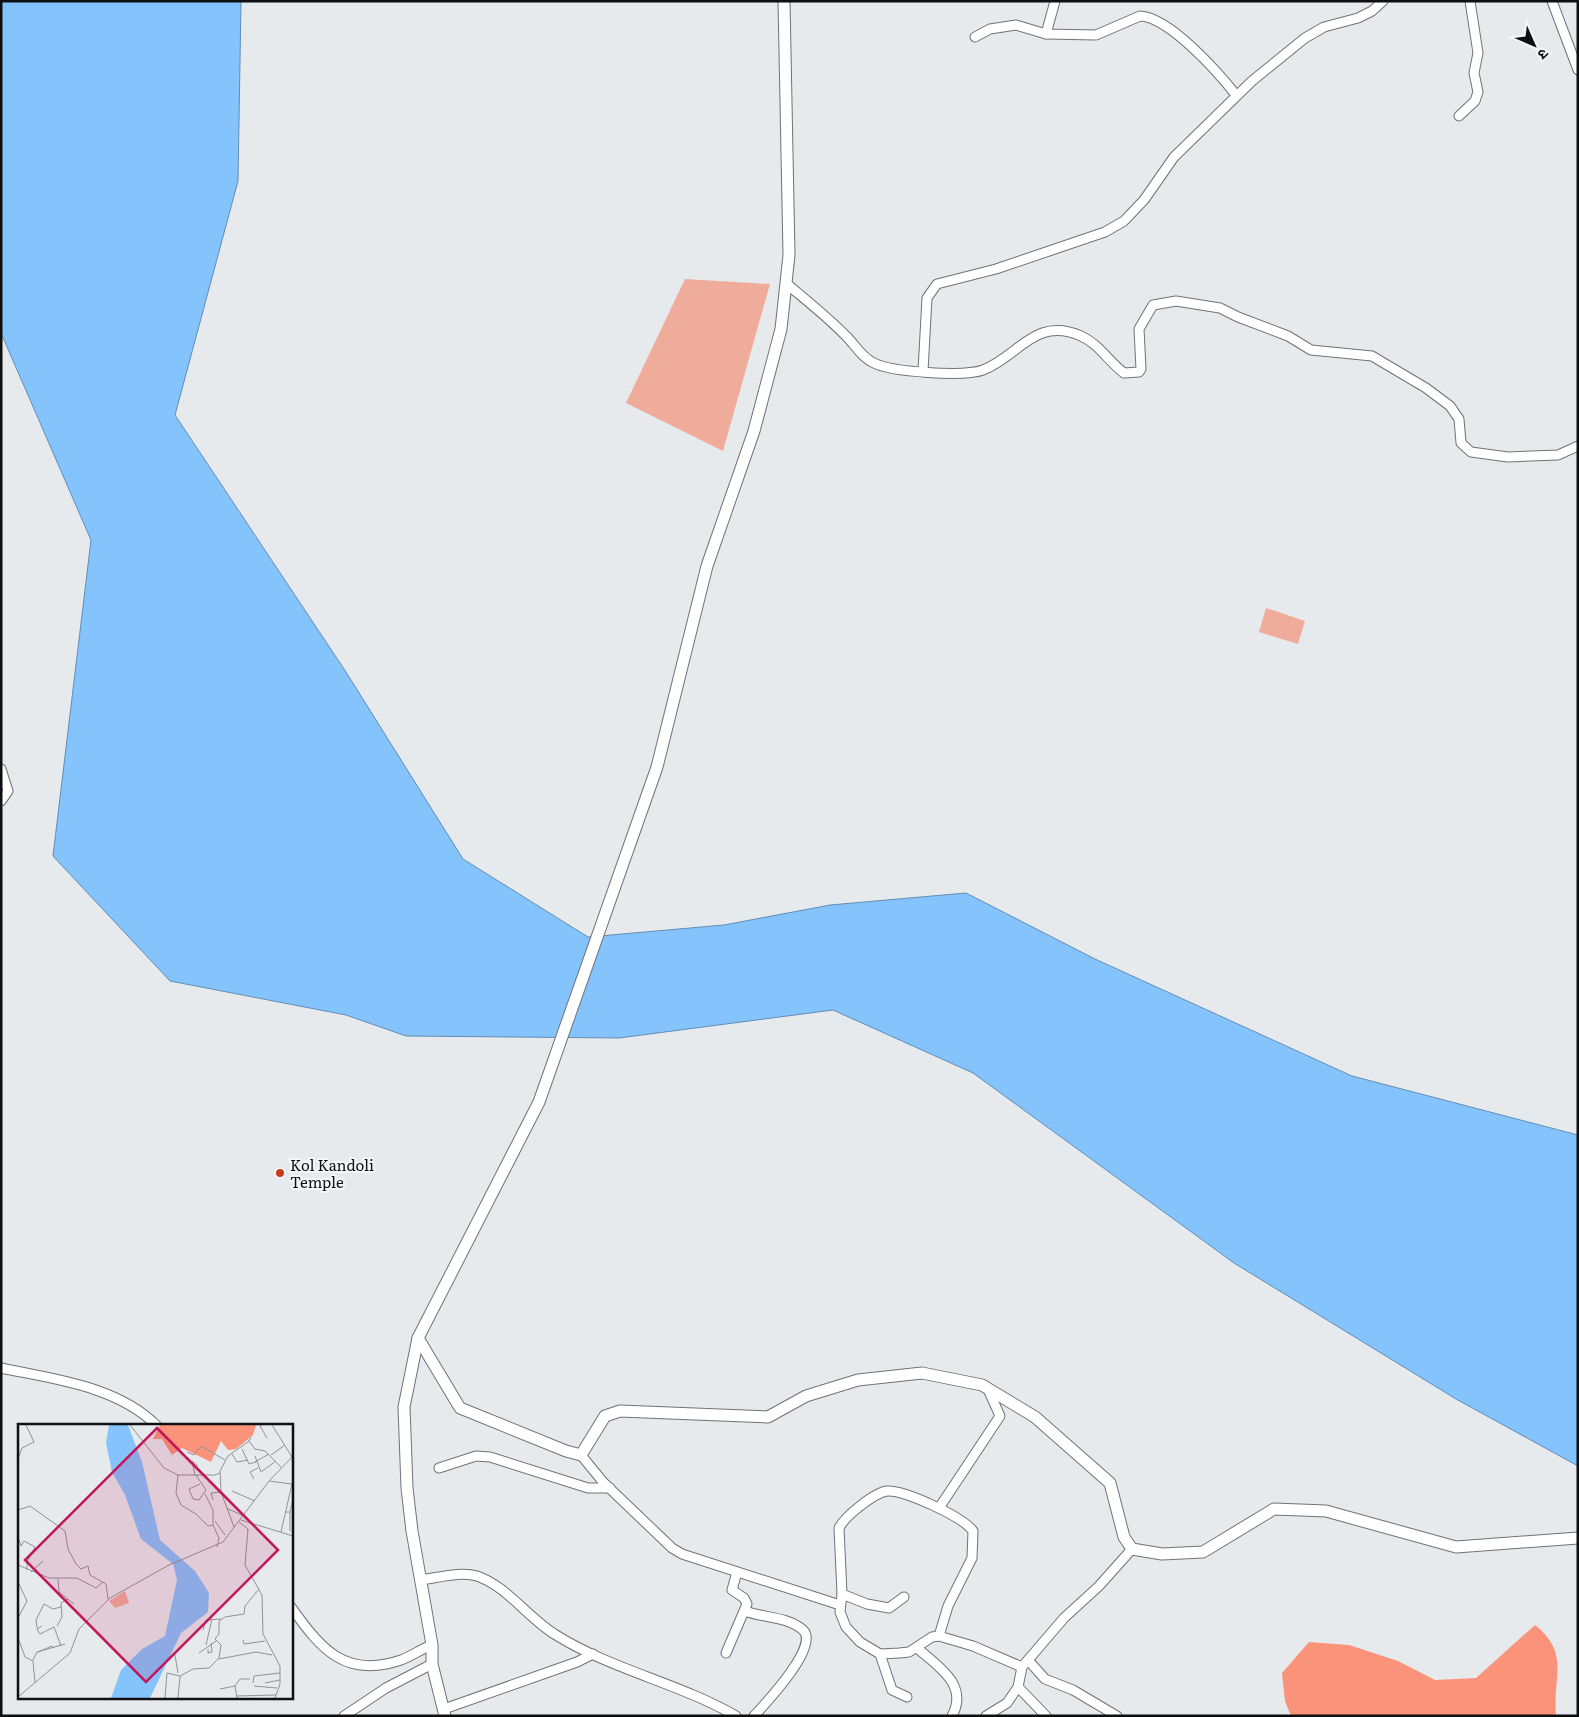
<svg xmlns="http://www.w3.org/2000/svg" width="1579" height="1717" font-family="Literata,'Noto Sans Devanagari',serif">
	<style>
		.green { fill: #efac9b }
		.forest { fill: #fa937a }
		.water { fill: #85c3fc; stroke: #618db5 }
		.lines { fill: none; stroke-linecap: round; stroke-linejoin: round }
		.minor-casing { stroke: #707275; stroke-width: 11 }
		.major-casing { stroke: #707275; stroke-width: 13 }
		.minor { stroke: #fff; stroke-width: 9 }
		.major { stroke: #fff; stroke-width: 11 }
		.poi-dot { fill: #c53c17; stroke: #f4f7fa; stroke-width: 2 }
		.labels { text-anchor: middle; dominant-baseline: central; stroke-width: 4; stroke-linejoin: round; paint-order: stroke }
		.poi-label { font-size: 15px; fill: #0e0f10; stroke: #f4f7fa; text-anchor: start }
		.inset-road { fill: none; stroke: #909295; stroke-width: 1 }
		.view { fill: #c2185b; fill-opacity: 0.15; stroke: #c2185b; stroke-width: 2.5 }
		.inset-edge { fill: none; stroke: #0e0f10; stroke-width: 2.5 }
	</style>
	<rect width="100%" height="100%" fill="#e7eaed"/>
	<g class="green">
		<polygon points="685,279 770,284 723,451 626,403"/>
		<polygon points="1266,608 1305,621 1298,644 1259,632"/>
	</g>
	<path class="forest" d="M1535,1625C1571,1654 1552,1677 1556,1716H1291L1285,1701L1282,1673L1309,1642L1349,1645L1398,1661L1435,1680L1476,1678Z"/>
	<polygon class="water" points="1,1 241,1 238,181 175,415 346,672 463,859 588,937 724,925 830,905 966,893 1095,959 1352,1076 1578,1135 1578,1466 1456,1399 1234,1263 973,1073 833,1010 619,1038 406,1036 346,1015 170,981 53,856 91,540 1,333"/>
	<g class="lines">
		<g class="minor-casing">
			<g id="minor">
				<polyline points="1552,1 1578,70"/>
				<polyline points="1046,34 1055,1"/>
				<path d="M975,37L990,29L1016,25L1046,34L1096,35L1140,16C1169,17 1218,72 1236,95"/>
				<polyline points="1459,116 1475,101 1478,92 1474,73 1478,53 1470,1"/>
				<path d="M787,284C807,301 829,318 847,337C856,346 862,358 874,363C891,372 964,377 983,370C1019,356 1035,316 1081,336C1099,344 1109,362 1124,373L1139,372L1141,369L1139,329L1153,305L1176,301L1220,308L1238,317L1288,336L1311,350L1372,356L1426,388L1450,406L1459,419L1461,443L1471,452L1508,457L1558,455L1578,446"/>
				<polyline points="923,371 927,298 937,284 996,269 1105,232 1124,221 1144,200 1174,157 1252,81 1305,38 1324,27 1358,18 1372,11 1383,1"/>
				<polyline points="1,769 8,791 1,801"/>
				<path d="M1,1368C53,1379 118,1386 157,1426"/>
				<polyline points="581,1455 603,1482 672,1548 682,1554 840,1605"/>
				<polyline points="439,1468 476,1456 490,1457 588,1488 610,1488"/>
				<polyline points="939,1508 1000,1416 987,1387"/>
				<path d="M420,1580C438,1578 460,1571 477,1576C507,1586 529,1619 556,1635C612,1670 679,1683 736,1716"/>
				<polyline points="842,1594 867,1604 889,1608 904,1597"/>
				<path d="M291,1607C321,1649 345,1679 401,1660C412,1656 421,1649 432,1645"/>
				<path d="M745,1611C763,1618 787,1616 803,1630C820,1646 766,1703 754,1716"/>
				<path d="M939,1636L948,1606L972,1558L973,1531C963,1517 905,1490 887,1491C874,1493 845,1516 839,1528L842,1594L840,1612L846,1627L860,1642L880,1654L899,1653L909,1652L932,1637L939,1636L973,1646L1022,1667"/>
				<path d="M917,1648C938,1666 969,1685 952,1716"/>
				<polyline points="726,1653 747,1604 744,1598 732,1590 737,1572"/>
				<polyline points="880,1654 892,1690 907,1697"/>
				<polyline points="1028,1660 1045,1679 1073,1690 1117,1716"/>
				<polyline points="1018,1687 1046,1716"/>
				<polyline points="444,1709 577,1662 593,1654"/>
				<polyline points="344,1716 386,1688 432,1664"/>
				<polyline points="986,1716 1007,1703 1018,1687 1022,1667 1064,1618 1099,1586 1132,1549"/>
			</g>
		</g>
		<g class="major-casing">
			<g id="major">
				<polyline points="418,1338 460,1408 566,1451 581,1455 605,1416 620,1411 768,1417 806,1396 858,1380 922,1373 982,1385 1035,1417 1110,1483 1124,1537 1132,1549 1162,1554 1203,1552 1274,1509 1326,1511 1456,1547 1578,1538"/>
				<polyline points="445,1716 432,1664 432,1645 412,1531 407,1488 404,1407 418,1338 539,1102 657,767 707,566 754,431 781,329 789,255 784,1"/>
			</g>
		</g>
		<use href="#minor" class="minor"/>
		<use href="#major" class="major"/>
	</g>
	<circle class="poi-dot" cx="280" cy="1173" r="5"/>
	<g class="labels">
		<g class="poi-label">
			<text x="290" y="1164">Kol Kandoli<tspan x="290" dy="17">Temple</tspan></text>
		</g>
	</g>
	<g transform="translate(18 1424)">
		<rect width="275" height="275" fill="#e7eaed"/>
		<path d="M107,167L111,179L97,184L91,177Z" fill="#efac9b"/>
		<path d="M142,1H238L235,11L218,25L210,26L203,17L193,38L164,24L154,31L144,15H135Z" fill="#fa937a"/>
		<path d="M91,1H110L124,38L142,116L177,147L191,169L190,188L163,209L132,274H93L103,246L124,225L147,212L159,156L155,140L123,115L107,71L94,48L88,19Z" fill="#85c3fc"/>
		<path class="inset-road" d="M112,1L146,44L160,51L158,69L163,81L178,90L190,102L195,101L201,114L199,123M244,1L242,2L249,14M254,1L274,33M233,13L231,17L237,25L247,27L263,43M224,25L231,40L238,38M169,28L176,31L183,22L207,36M214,30L219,38L230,36M253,31L267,21M237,32L243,48L258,37M0,35L4,24L16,18L8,1M237,38L251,30M160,51H197L202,49M177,51L174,37L180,42M178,51L188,66L181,76L175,75L171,65L182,60M236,55L232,48L240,44M251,57L274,60M214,67L237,77M187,70L195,86V101M195,76L193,69L203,68M210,85L224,91M0,86L12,82L47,107L50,125L58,140L63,145L70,142L72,151L88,160L90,175M267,88H272L275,75M223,96L275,112M197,97L207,111M221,98L230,105L227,141L244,171L245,210L262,242V260L257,274M216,103L203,68L202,47L210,32L231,17M272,107V88M263,108L274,60M0,113L3,122L6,117L17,123L9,138V146M0,141L31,154H59L78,164L85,158M13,148L25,137M40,155L41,168L56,180M0,158L9,177L0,194M24,202L19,205L22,210L36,203L43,222M39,202L44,193L43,179L50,175M19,204L18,196L26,180L35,185L43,183M185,206L188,196L203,195M0,214L7,233L15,237L17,259M225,216L226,220L247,217M188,221L194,195M190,225V229L194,228L193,219M20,228L34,222L36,224M181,229L198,217M157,231L160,249M201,235L238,228L254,231M15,236L19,228L47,220M235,259L236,252L262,249M247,259L262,256M217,262L222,255H232M236,262L259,264M202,265L217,262L219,274M218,272L258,271M0,273L52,229L61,205L92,174L151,141L205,118L251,57L275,32M147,274L149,249L162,252M160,274L162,252L175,245L191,244L201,234L203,221L197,215L201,210V197L207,193L226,190L227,182L241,165"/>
		<path class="view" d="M139,4L260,126L128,258L7,136Z"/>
		<rect width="275" height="275" class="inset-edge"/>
	</g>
	<rect width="1579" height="1717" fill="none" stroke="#0e0f10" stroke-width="5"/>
	<g transform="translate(1534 45) rotate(135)" stroke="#f4f7fa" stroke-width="4" paint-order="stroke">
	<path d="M0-4L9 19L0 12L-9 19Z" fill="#0e0f10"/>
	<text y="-8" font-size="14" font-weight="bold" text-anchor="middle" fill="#0e0f10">उ</text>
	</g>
</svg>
